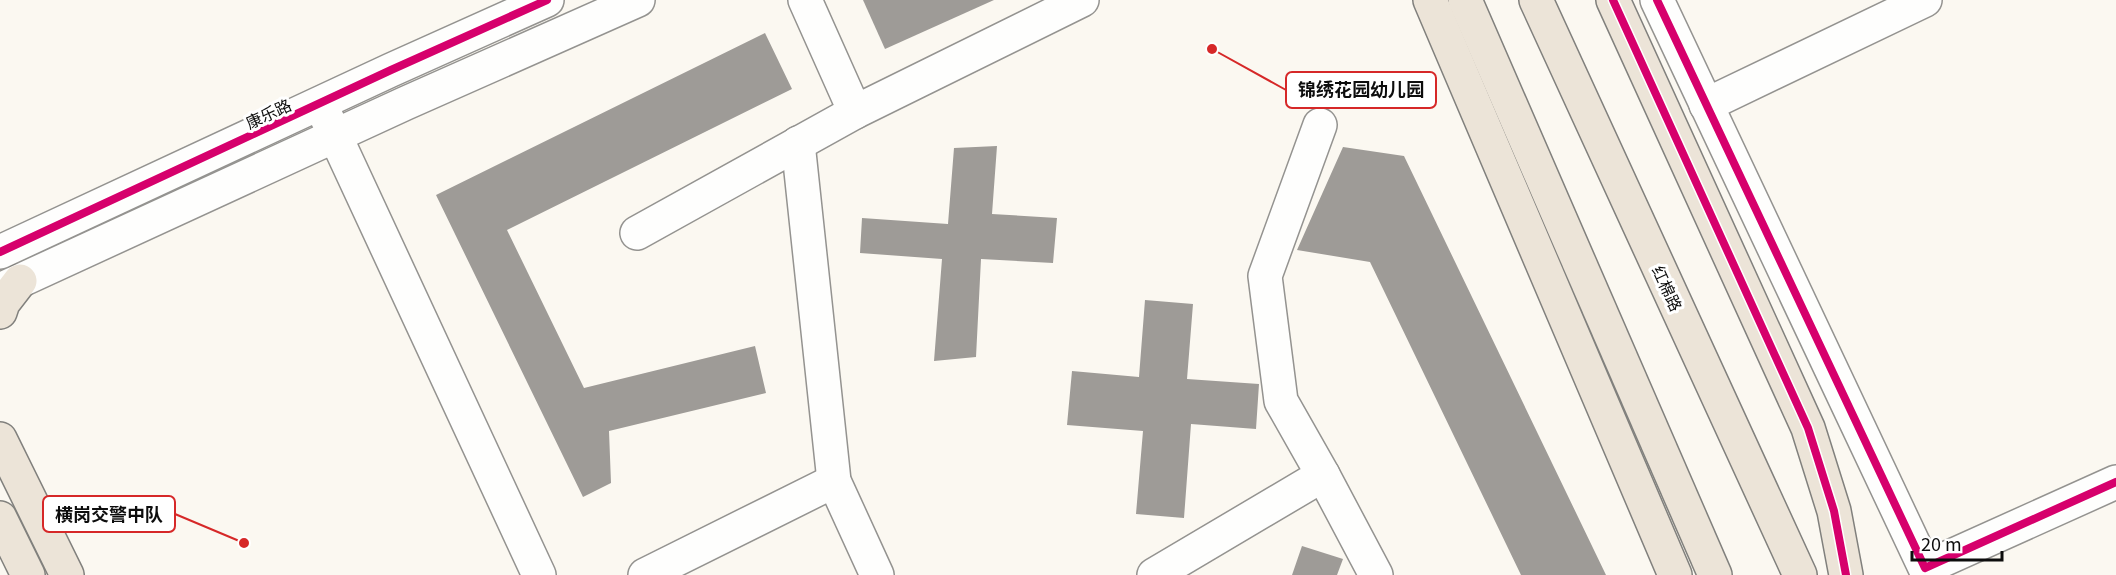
<svg xmlns="http://www.w3.org/2000/svg" width="2116" height="575" font-family="Georgia,'Noto Sans SC',serif">
	<style>
		.building { fill: #9e9b97 }
		.lines { fill: none; stroke-linecap: round; stroke-linejoin: round }
		.minor-casing { stroke: #949390; stroke-width: 36 }
		.major-casing { stroke: #81807d; stroke-width: 36 }
		.minor { stroke: #fefefd; stroke-width: 33 }
		.major { stroke: #ece4d8; stroke-width: 33 }
		.cycleway-casing { stroke: #fff; stroke-width: 11 }
		.cycleway { stroke: #d6006c; stroke-width: 8 }
		.labels { text-anchor: middle; dominant-baseline: central; stroke-width: 6; stroke-linejoin: round; paint-order: stroke }
		.street-label { font-size: 16px; fill: #0d0d0d; stroke: #fff }
		.leader { fill: none; stroke: #d62828; stroke-width: 2 }
		.callout-dot { fill: #d62828; stroke: #fff; stroke-width: 2 }
		.callout { fill: #fff; stroke: #d62828; stroke-width: 2 }
		.callout-label { font-size: 18px; text-anchor: middle; font-weight: bold; fill: #0d0d0d }
	</style>
	<rect width="100%" height="100%" fill="#fbf8f1"/>
	<g class="building">
		<polygon points="863,0 994,0 885,49"/>
		<polygon points="765,33 792,89 507,230 584,388 755,346 766,393 609,431 611,483 583,497 436,195"/>
		<polygon points="997,146 992,214 1057,218 1053,263 981,259 976,357 934,361 942,259 860,253 862,218 948,224 954,148"/>
		<polygon points="1343,147 1404,156 1606,575 1521,575 1370,262 1297,250"/>
		<polygon points="1145,300 1193,304 1187,379 1259,384 1256,429 1191,424 1184,518 1136,514 1143,431 1067,425 1072,371 1139,377"/>
		<polygon points="1302,546 1343,559 1337,575 1292,575"/>
	</g>
	<g class="lines">
		<g class="minor-casing">
			<g id="minor">
				<polyline points="1657,0 1925,568 2116,482"/>
				<polyline points="1706,105 1925,0"/>
				<polyline points="855,112 1082,0"/>
				<polyline points="326,116 539,575"/>
				<polyline points="798,143 834,481 877,575"/>
				<polyline points="637,233 855,112 805,0"/>
				<polyline points="0,252 391,70 547,0"/>
				<polyline points="0,290 406,103 638,0"/>
				<polyline points="1323,475 1376,575"/>
				<polyline points="645,575 834,481"/>
				<polyline points="1154,575 1323,475 1281,401 1265,276 1320,125"/>
			</g>
		</g>
		<g class="major-casing">
			<g id="major">
				<polyline points="1430,0 1675,575"/>
				<polyline points="1465,0 1715,575"/>
				<polyline points="1536,0 1800,575"/>
				<polyline points="1613,0 1808,428 1834,511 1846,575"/>
				<polyline points="0,312 3,303 20,281"/>
				<polyline points="0,439 67,575"/>
				<polyline points="0,518 28,575"/>
			</g>
		</g>
		<use href="#minor" class="minor"/>
		<use href="#major" class="major"/>
		<g class="cycleway-casing">
			<g id="cycleway">
				<polyline points="1613,0 1808,428 1834,511 1846,575"/>
				<polyline points="1657,0 1925,568 2116,482"/>
				<polyline points="0,252 391,70 547,0"/>
			</g>
		</g>
		<use href="#cycleway" class="cycleway"/>
	</g>
	<g class="labels">
		<g class="street-label">
			<text transform="translate(268 113) rotate(-25)">康乐路</text>
			<text transform="translate(1668 288) rotate(65)">红棉路</text>
		</g>
	</g>
	<path class="leader" d="M1212 49L1286 90M244 543L175 514"/>
	<g class="callout-dot">
		<circle cx="1212" cy="49" r="6"/>
		<circle cx="244" cy="543" r="6"/>
	</g>
	<g class="callout">
		<rect x="1286" y="72" width="150" height="36" rx="6"/>
		<rect x="43" y="496" width="132" height="36" rx="6"/>
	</g>
	<g class="callout-label">
		<text x="1361" y="96">锦绣花园幼儿园</text>
		<text x="109" y="521">横岗交警中队</text>
	</g>
	<path d="M1912 551v9h90v-9" fill="none" stroke="#0d0d0d" stroke-width="3"/>
	<text x="1921" y="551" font-size="18" fill="#0d0d0d" stroke="#ffffff" stroke-width="4.5" paint-order="stroke">20 m</text>
</svg>
